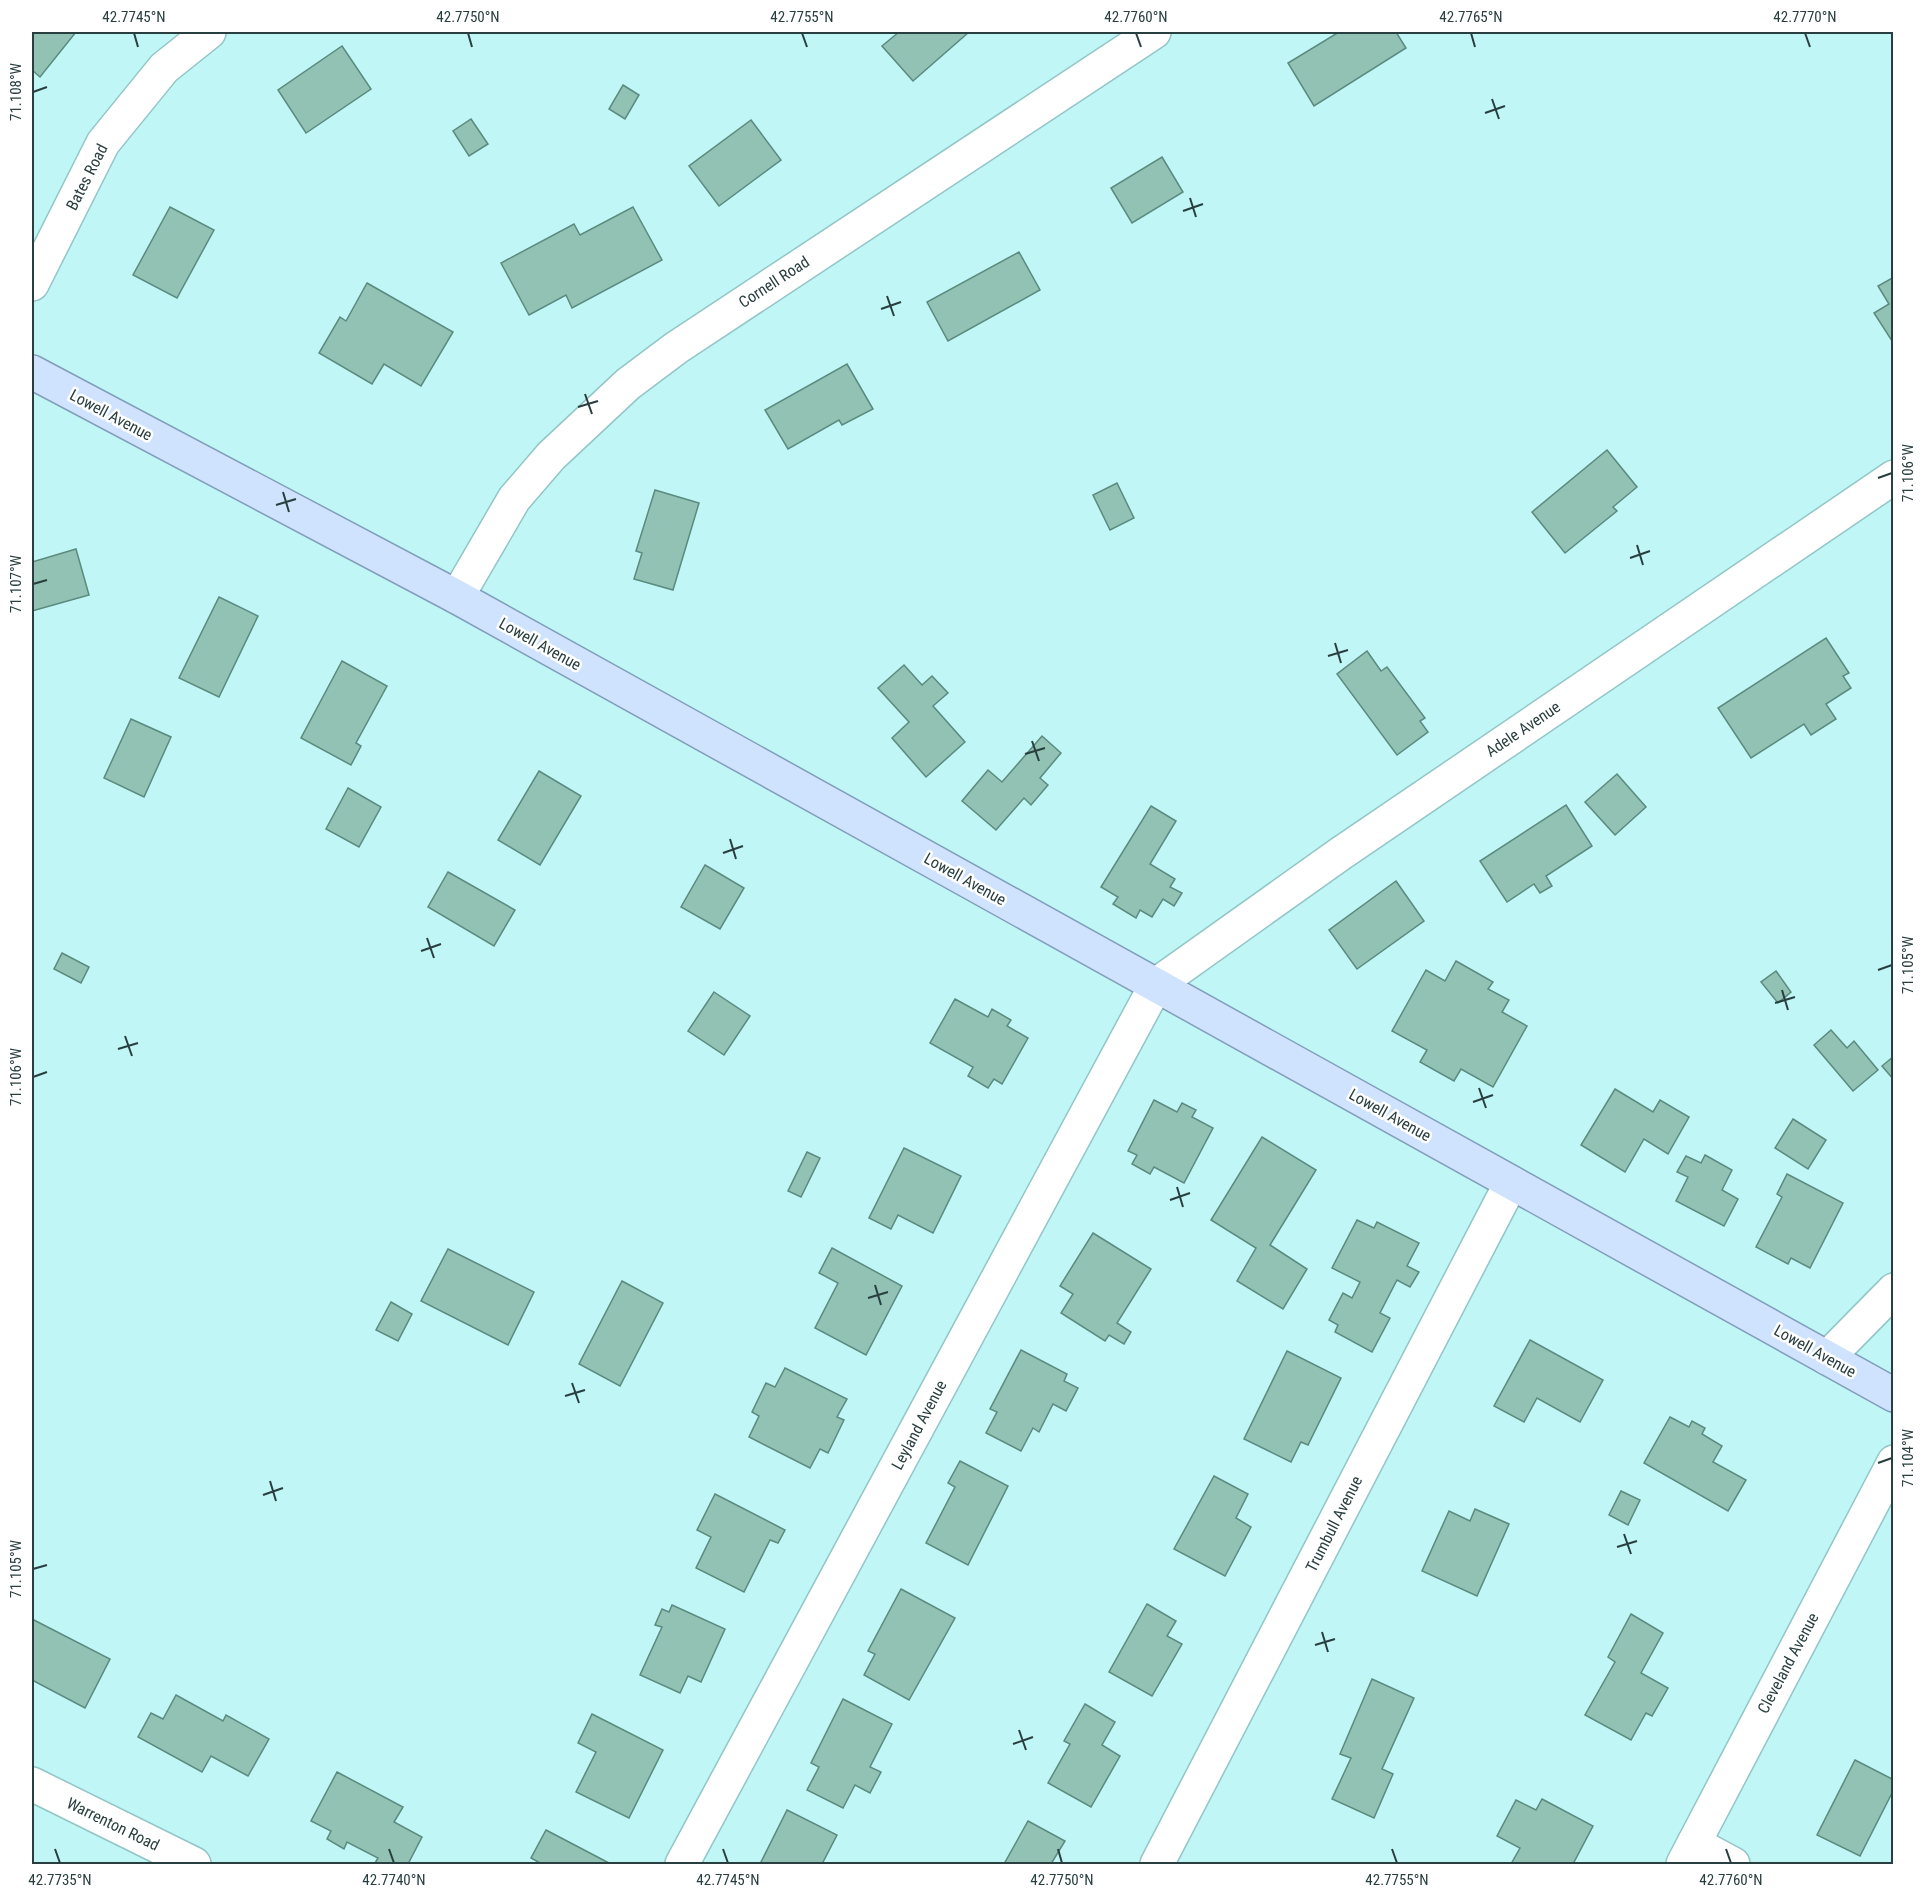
<svg xmlns="http://www.w3.org/2000/svg" width="1925" height="1896" font-family="'Roboto Condensed',sans-serif">
	<style>
		.building { fill: #91c2b4; stroke: #5b8a7e; stroke-width: 1.5 }
		.lines { fill: none; stroke-linecap: round; stroke-linejoin: round }
		.minor-casing { stroke: #92c6c6; stroke-width: 36 }
		.major-casing { stroke: #819eba; stroke-width: 36 }
		.minor { stroke: #fff; stroke-width: 33 }
		.major { stroke: #d0e3fe; stroke-width: 33 }
		.ticks { fill: none; stroke: #293e3f; stroke-width: 2 }
		.labels { text-anchor: middle; dominant-baseline: central; stroke-width: 5; stroke-linejoin: round; paint-order: stroke }
		.street-label { font-size: 16px; fill: #293e3f; stroke: #fff }
		.neatline { fill: none; stroke: #293e3f; stroke-width: 2 }
		.ticks-label { font-size: 15px; text-anchor: middle; fill: #293e3f }
	</style>
	<rect width="100%" height="100%" fill="#c0f6f6"/>
	<g class="building">
		<polygon points="32,32 76,32 40,77 32,70"/>
		<polygon points="899,32 969,32 913,81 882,46"/>
		<polygon points="1339,32 1396,32 1406,48 1314,106 1288,63"/>
		<polygon points="342,46 371,89 306,133 278,90"/>
		<polygon points="623,85 639,95 625,119 609,109"/>
		<polygon points="471,119 488,144 469,156 453,131"/>
		<polygon points="751,120 781,160 719,206 689,166"/>
		<polygon points="1162,157 1183,192 1132,223 1111,188"/>
		<polygon points="170,207 214,230 177,298 133,275"/>
		<polygon points="633,207 662,260 572,308 566,295 529,315 501,263 574,224 580,235"/>
		<polygon points="1019,252 1040,290 948,341 927,302"/>
		<polygon points="1894,277 1894,344 1874,313 1889,304 1878,286"/>
		<polygon points="367,283 453,332 421,386 384,364 372,384 319,353 340,317 346,321"/>
		<polygon points="847,364 873,409 842,425 839,420 788,449 765,410"/>
		<polygon points="1607,450 1637,487 1613,507 1617,511 1565,553 1532,512"/>
		<polygon points="1117,483 1134,518 1110,530 1093,495"/>
		<polygon points="655,490 699,503 673,590 634,579 642,553 636,551"/>
		<polygon points="76,549 89,595 32,611 32,562"/>
		<polygon points="219,597 258,616 219,697 179,678"/>
		<polygon points="1826,638 1849,673 1843,676 1851,688 1826,704 1836,719 1811,735 1804,724 1751,758 1718,708"/>
		<polygon points="1367,651 1381,671 1387,667 1425,718 1420,721 1428,732 1397,755 1337,674"/>
		<polygon points="342,661 387,686 356,743 361,746 351,765 301,738"/>
		<polygon points="904,665 922,685 932,676 948,693 933,706 965,742 926,777 892,738 909,722 878,688"/>
		<polygon points="131,719 171,737 144,797 104,778"/>
		<polygon points="1042,736 1061,753 1040,778 1048,785 1031,805 1024,798 996,830 962,801 988,770 1002,782"/>
		<polygon points="539,771 581,796 540,865 498,840"/>
		<polygon points="1617,774 1646,807 1615,835 1585,802"/>
		<polygon points="348,788 381,807 359,847 326,829"/>
		<polygon points="1566,805 1592,846 1546,876 1552,886 1540,893 1534,884 1507,902 1480,861"/>
		<polygon points="1151,806 1176,821 1150,864 1175,879 1170,887 1182,893 1174,906 1163,899 1152,917 1140,910 1136,918 1113,904 1118,897 1101,887"/>
		<polygon points="705,865 744,888 720,929 681,907"/>
		<polygon points="448,872 515,910 494,946 428,907"/>
		<polygon points="1396,881 1424,921 1357,969 1329,930"/>
		<polygon points="62,953 89,967 81,983 54,969"/>
		<polygon points="1456,961 1493,982 1488,989 1509,1000 1502,1012 1527,1026 1493,1087 1461,1069 1454,1081 1420,1062 1427,1050 1392,1031 1426,970 1445,981"/>
		<polygon points="1776,971 1791,992 1778,1003 1761,982"/>
		<polygon points="714,992 750,1016 724,1055 688,1031"/>
		<polygon points="955,999 988,1017 992,1009 1011,1020 1007,1026 1028,1038 1002,1084 994,1079 988,1088 968,1076 973,1067 930,1043"/>
		<polygon points="1831,1030 1847,1048 1854,1041 1878,1070 1853,1091 1814,1045"/>
		<polygon points="1894,1056 1894,1080 1882,1066"/>
		<polygon points="1615,1089 1653,1112 1660,1100 1689,1117 1668,1154 1644,1139 1625,1172 1581,1145"/>
		<polygon points="1154,1100 1177,1112 1182,1103 1196,1110 1192,1117 1213,1128 1184,1183 1154,1167 1150,1174 1132,1164 1137,1155 1128,1151"/>
		<polygon points="1793,1119 1826,1140 1808,1169 1775,1148"/>
		<polygon points="1262,1137 1316,1170 1270,1245 1307,1269 1283,1309 1237,1281 1256,1248 1211,1220"/>
		<polygon points="904,1148 961,1176 933,1233 898,1215 891,1229 869,1218"/>
		<polygon points="807,1152 820,1158 801,1197 788,1191"/>
		<polygon points="1705,1155 1732,1170 1722,1190 1738,1199 1724,1226 1676,1201 1688,1177 1677,1172 1686,1156 1701,1163"/>
		<polygon points="1787,1174 1843,1203 1810,1268 1791,1258 1788,1264 1756,1247 1782,1197 1777,1194"/>
		<polygon points="1357,1220 1374,1228 1377,1222 1419,1243 1407,1266 1419,1272 1410,1287 1397,1280 1380,1313 1390,1318 1372,1352 1335,1332 1338,1325 1329,1320 1343,1293 1352,1298 1360,1282 1332,1268"/>
		<polygon points="1093,1233 1151,1269 1117,1323 1131,1332 1124,1344 1109,1335 1105,1341 1061,1313 1073,1294 1060,1286"/>
		<polygon points="832,1248 902,1286 866,1355 815,1328 838,1283 819,1273"/>
		<polygon points="448,1249 534,1292 508,1345 421,1301"/>
		<polygon points="622,1281 663,1303 620,1386 579,1364"/>
		<polygon points="391,1302 412,1314 398,1341 376,1330"/>
		<polygon points="1530,1340 1603,1380 1580,1422 1537,1398 1524,1422 1494,1406"/>
		<polygon points="1021,1350 1067,1374 1064,1381 1078,1388 1066,1411 1053,1404 1039,1432 1033,1428 1021,1451 986,1433 997,1412 990,1409"/>
		<polygon points="1287,1351 1341,1378 1308,1445 1301,1442 1291,1462 1244,1439"/>
		<polygon points="785,1368 847,1399 837,1417 844,1420 828,1453 820,1449 810,1468 749,1437 759,1416 752,1412 766,1383 775,1387"/>
		<polygon points="1670,1417 1689,1427 1692,1421 1705,1428 1702,1434 1722,1446 1713,1462 1746,1480 1728,1511 1644,1463"/>
		<polygon points="960,1461 1008,1486 968,1565 926,1543 955,1487 948,1483"/>
		<polygon points="1214,1476 1248,1494 1236,1518 1251,1527 1225,1576 1174,1549"/>
		<polygon points="1621,1491 1640,1500 1628,1525 1609,1515"/>
		<polygon points="715,1494 785,1530 778,1543 770,1540 744,1592 696,1568 711,1537 697,1530"/>
		<polygon points="1475,1509 1509,1524 1477,1596 1422,1571 1449,1511 1470,1521"/>
		<polygon points="901,1589 955,1618 909,1700 864,1675 875,1654 868,1651"/>
		<polygon points="1147,1604 1176,1621 1167,1636 1182,1644 1152,1696 1109,1672"/>
		<polygon points="672,1605 725,1629 701,1682 688,1676 680,1693 640,1675 662,1627 655,1625 662,1609 669,1612"/>
		<polygon points="1631,1614 1663,1633 1641,1673 1668,1688 1652,1716 1646,1713 1631,1740 1585,1715 1615,1662 1608,1657"/>
		<polygon points="32,1619 110,1659 85,1708 32,1680"/>
		<polygon points="1372,1679 1414,1698 1382,1769 1393,1774 1374,1818 1332,1799 1351,1758 1340,1754"/>
		<polygon points="176,1695 223,1721 226,1715 269,1739 248,1776 211,1756 202,1772 138,1737 151,1713 163,1719"/>
		<polygon points="843,1699 892,1724 870,1767 881,1772 870,1793 855,1785 843,1808 807,1790 819,1767 811,1763"/>
		<polygon points="1085,1704 1115,1722 1102,1745 1120,1756 1091,1807 1048,1783 1070,1744 1064,1741"/>
		<polygon points="592,1714 663,1750 629,1818 576,1792 596,1752 578,1743"/>
		<polygon points="1855,1760 1894,1780 1894,1789 1860,1856 1817,1835"/>
		<polygon points="337,1772 403,1807 394,1822 422,1837 408,1864 379,1864 375,1863 378,1858 347,1842 344,1849 327,1839 331,1831 311,1821"/>
		<polygon points="1542,1799 1593,1826 1573,1864 1511,1864 1520,1848 1497,1836 1516,1800 1536,1810"/>
		<polygon points="787,1810 837,1835 822,1864 760,1864"/>
		<polygon points="1028,1821 1065,1841 1051,1864 1004,1864"/>
		<polygon points="546,1830 609,1863 608,1864 539,1864 540,1863 531,1858"/>
	</g>
	<g class="lines">
		<g class="minor-casing">
			<g id="minor">
				<polyline points="32,284 103,143 164,68 209,32"/>
				<polyline points="457,597 514,499 551,456 628,384 676,348 1154,32"/>
				<polyline points="1827,1358 1894,1290"/>
				<polyline points="32,1784 194,1864"/>
				<polyline points="1694,1843 1733,1864"/>
				<polyline points="682,1864 1156,985 1340,854 1894,477"/>
				<polyline points="1157,1864 1511,1183"/>
				<polyline points="1683,1864 1894,1462"/>
			</g>
		</g>
		<g class="major-casing">
			<polyline id="major" points="32,372 457,597 1894,1395"/>
		</g>
		<use href="#minor" class="minor"/>
		<use href="#major" class="major"/>
	</g>
	<path class="ticks" d="M134,33L138,47M468,33L472,47M802,33L807,47M1136,33L1141,47M1471,33L1475,47M1805,33L1810,47M33,92L47,87M1492,99L1499,119M1485,113L1505,106M1190,198L1196,217M1183,211L1203,204M887,296L894,316M881,309L901,302M585,394L592,414M578,407L598,401M1878,478L1892,473M283,492L289,512M276,505L296,499M1637,545L1643,565M1630,558L1650,551M33,584L47,580M1335,643L1341,663M1328,656L1348,650M1032,741L1039,761M1025,754L1045,748M730,839L736,859M723,853L743,846M427,938L434,958M421,951L441,944M1878,970L1892,965M1782,990L1788,1010M1775,1003L1795,997M125,1036L132,1056M118,1049L138,1043M33,1077L47,1072M1479,1088L1486,1108M1473,1102L1493,1095M1177,1187L1183,1207M1170,1200L1190,1193M875,1285L881,1305M868,1298L888,1292M572,1383L579,1403M565,1396L585,1390M1878,1463L1892,1458M270,1481L276,1501M263,1495L283,1488M1624,1534L1631,1554M1617,1547L1637,1541M33,1569L47,1565M1322,1632L1328,1652M1315,1645L1335,1639M1019,1730L1026,1750M1013,1744L1033,1737M55,1849L60,1863M389,1849L394,1863M723,1849L728,1863M1058,1849L1062,1863M1392,1849L1397,1863M1726,1849L1731,1863"/>
	<g class="labels">
		<g class="street-label">
			<text transform="translate(87 177) rotate(-63)">Bates Road</text>
			<text transform="translate(774 282) rotate(-33)">Cornell Road</text>
			<text transform="translate(111 415) rotate(28)">Lowell Avenue</text>
			<text transform="translate(540 644) rotate(29)">Lowell Avenue</text>
			<text transform="translate(1523 729) rotate(-34)">Adele Avenue</text>
			<text transform="translate(965 879) rotate(29)">Lowell Avenue</text>
			<text transform="translate(1390 1115) rotate(29)">Lowell Avenue</text>
			<text transform="translate(1815 1351) rotate(29)">Lowell Avenue</text>
			<text transform="translate(919 1425) rotate(-62)">Leyland Avenue</text>
			<text transform="translate(1334 1524) rotate(-63)">Trumbull Avenue</text>
			<text transform="translate(1788 1663) rotate(-62)">Cleveland Avenue</text>
			<text transform="translate(113 1824) rotate(26)">Warrenton Road</text>
		</g>
	</g>
	<rect width="1925" height="1896" fill="none" stroke="#ffffff" stroke-width="66"/>
	<rect x="33" y="33" width="1859" height="1830" class="neatline"/>
	<g class="ticks-label">
		<text x="134" y="22">42.7745°N</text>
		<text x="468" y="22">42.7750°N</text>
		<text x="802" y="22">42.7755°N</text>
		<text x="1136" y="22">42.7760°N</text>
		<text x="1471" y="22">42.7765°N</text>
		<text x="1805" y="22">42.7770°N</text>
		<text transform="translate(16 92) rotate(-90)" y="5">71.108°W</text>
		<text transform="translate(1908 473) rotate(-90)" y="5">71.106°W</text>
		<text transform="translate(16 584) rotate(-90)" y="5">71.107°W</text>
		<text transform="translate(1908 965) rotate(-90)" y="5">71.105°W</text>
		<text transform="translate(16 1077) rotate(-90)" y="5">71.106°W</text>
		<text transform="translate(1908 1458) rotate(-90)" y="5">71.104°W</text>
		<text transform="translate(16 1569) rotate(-90)" y="5">71.105°W</text>
		<text x="60" y="1885">42.7735°N</text>
		<text x="394" y="1885">42.7740°N</text>
		<text x="728" y="1885">42.7745°N</text>
		<text x="1062" y="1885">42.7750°N</text>
		<text x="1397" y="1885">42.7755°N</text>
		<text x="1731" y="1885">42.7760°N</text>
	</g>
</svg>
